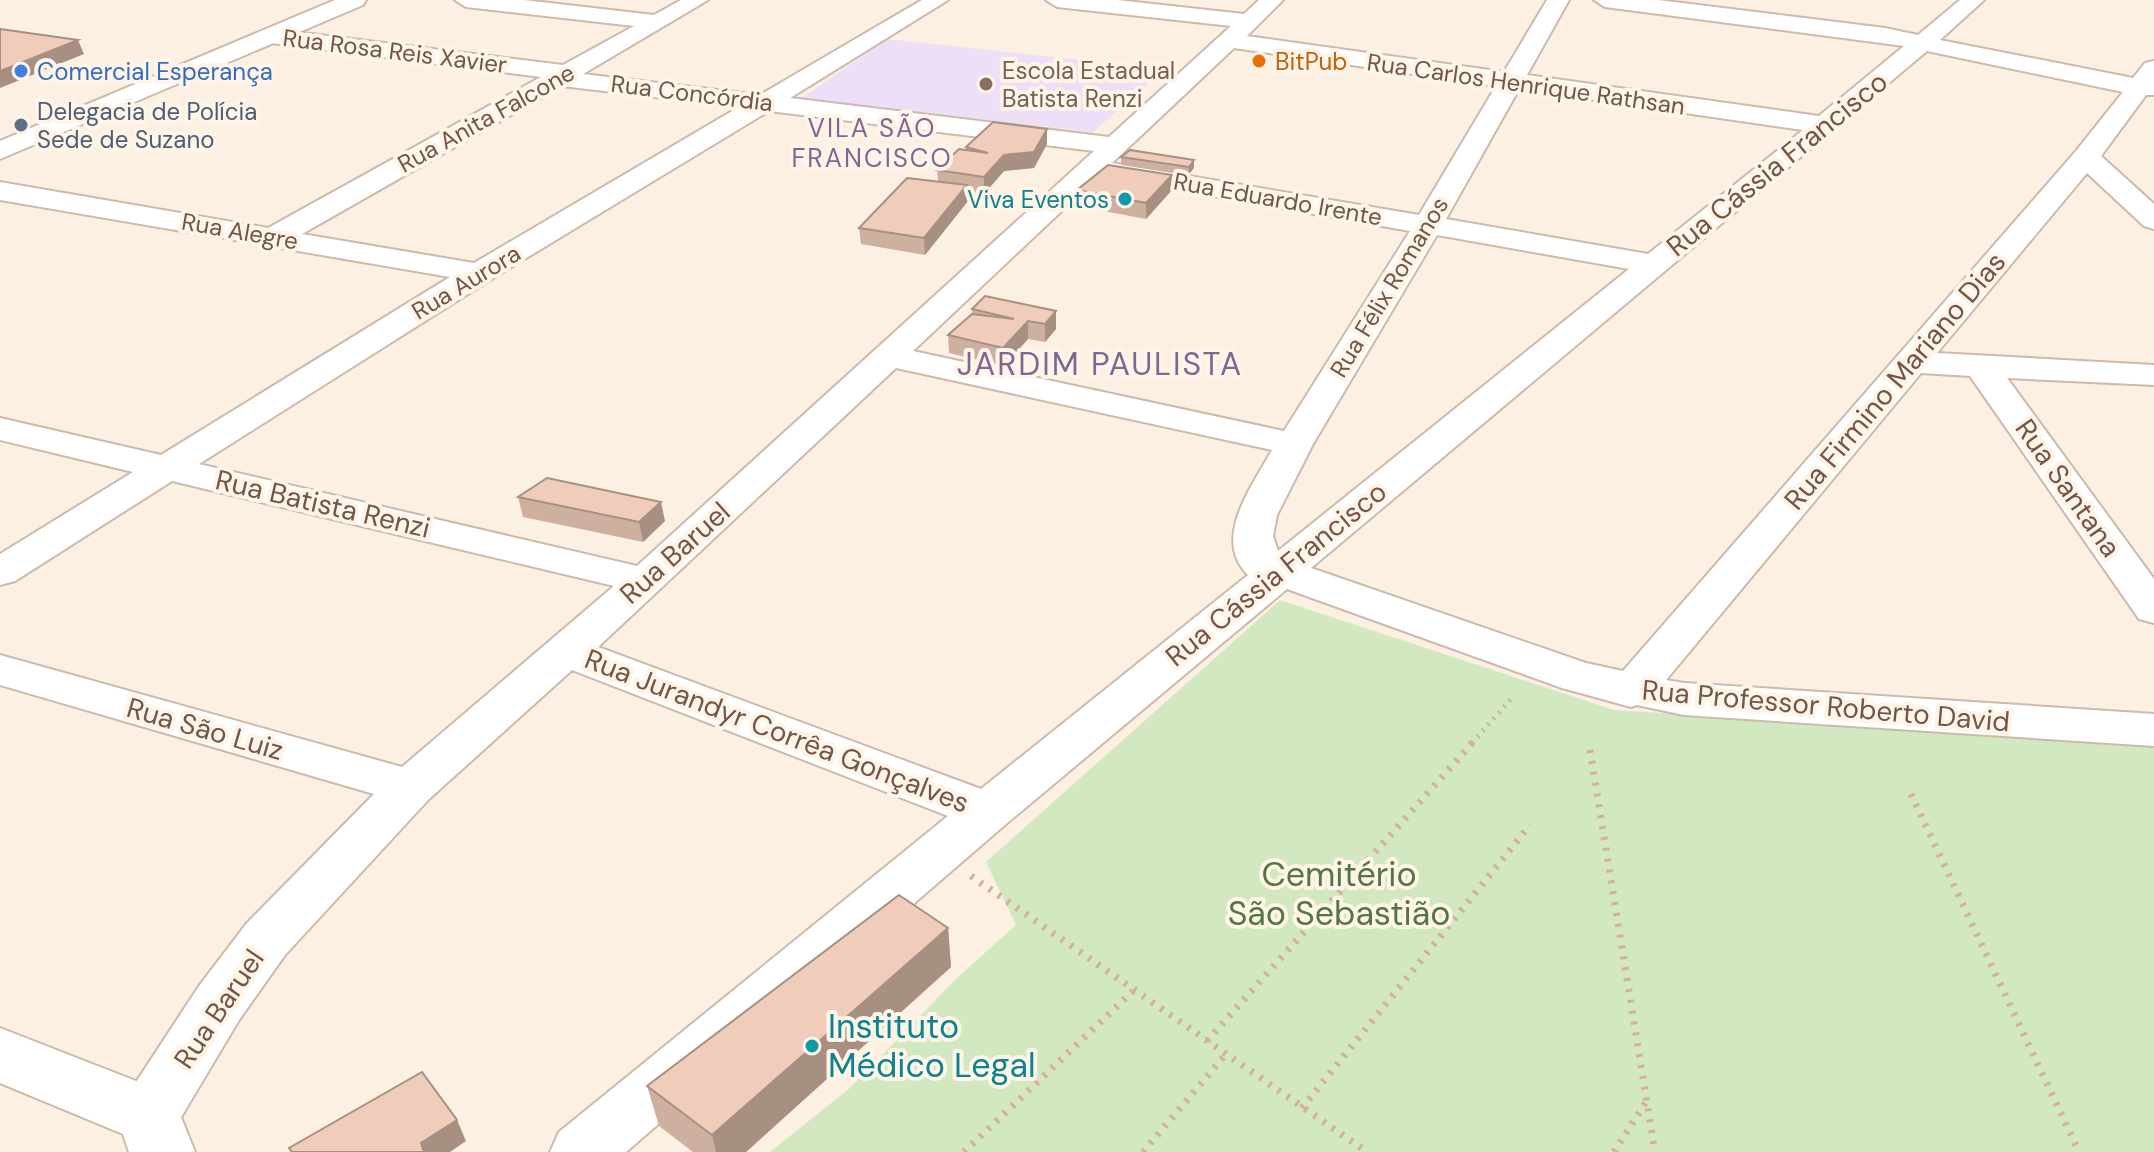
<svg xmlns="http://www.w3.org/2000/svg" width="2154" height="1152" font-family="'DM Sans',sans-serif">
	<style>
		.education { fill: #eddff7 }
		.green { fill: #d2e8c1 }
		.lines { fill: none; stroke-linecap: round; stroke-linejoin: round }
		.street-casing { stroke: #cebaac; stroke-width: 4 }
		.secondary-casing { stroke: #d1b9a9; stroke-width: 4 }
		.path-far1 { stroke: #d4b19e; stroke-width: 5; stroke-dasharray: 2 6; stroke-linecap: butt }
		.path { stroke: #d4b19e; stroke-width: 7; stroke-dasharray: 3 8; stroke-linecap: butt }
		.street { fill: #fff; fill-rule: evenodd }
		.secondary { fill: #fff; fill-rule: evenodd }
		.wall { fill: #ceb0a0 }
		.shaded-wall { fill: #a79082 }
		.building { fill: #efcdba; stroke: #a79082; stroke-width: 2 }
		.food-dot { fill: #e8710a; stroke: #fef4e7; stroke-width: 3 }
		.shop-dot { fill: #3f7fe0; stroke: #fef4e7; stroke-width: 3 }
		.education-dot { fill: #8d6e63; stroke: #fef4e7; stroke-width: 3 }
		.service-dot { fill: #5c6f8a; stroke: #fef4e7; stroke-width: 3 }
		.culture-dot { fill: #0f9aa8; stroke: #fef4e7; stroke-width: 3 }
		.labels { text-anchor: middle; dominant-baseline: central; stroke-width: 8; stroke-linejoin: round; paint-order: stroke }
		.far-street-label { font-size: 24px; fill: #715649; stroke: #fef4e7 }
		.far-food-label { font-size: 24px; fill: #c56008; stroke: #fef4e7; text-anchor: start }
		.far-education-label { font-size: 24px; fill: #785e54; stroke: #fef4e7; text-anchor: start }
		.far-shop-label { font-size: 24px; fill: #366cbe; stroke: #fef4e7; text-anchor: start }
		.far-service-label { font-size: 24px; fill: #4e5e75; stroke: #fef4e7; text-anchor: start }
		.far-culture-label { font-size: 24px; fill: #0d838f; stroke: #fef4e7; text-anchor: end }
		.far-quarter-label { font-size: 26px; letter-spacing: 2px; fill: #836595; stroke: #fef4e7 }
		.street-label { font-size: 28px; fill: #715649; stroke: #fef4e7 }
		.quarter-label { font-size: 32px; letter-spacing: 2px; fill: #836595; stroke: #fef4e7 }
		.near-park-label { font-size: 34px; fill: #547742; stroke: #fef4e7 }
		.near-culture-label { font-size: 34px; fill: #0d838f; stroke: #fef4e7; text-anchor: start }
	</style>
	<rect width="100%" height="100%" fill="#fbf0e2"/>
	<polygon class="education" points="887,39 1165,69 1093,132 802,98"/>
	<polygon class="green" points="1280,600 1614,710 2154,745 2154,1152 770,1152 850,1088 958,977 1016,925 986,862"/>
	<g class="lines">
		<g class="street-casing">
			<path id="street" d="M455,0H524L654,15L681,0H708L583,74L760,95L922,0H948L790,98L1109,137L1231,26L1057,7L1046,0H1117L1244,14L1259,0H1283L1247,36L1504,72L1547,0H1569L1527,75L1819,116L1904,46L1605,7L1594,0H1658L1885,28L1918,35L1960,0H1984L1940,40L2133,78L2145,63L2154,61V95H2146L2101,156L2154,204V229L2144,226L2087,173L1937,353L2154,365V385L2007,378L2154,579V623L2139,619L1970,376L1921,373L1666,680L1684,683L2154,714V746L1684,715L1637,705L1631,707L1562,688L1287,589L1006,824L626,1152H550L559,1132L948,816L572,670L428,800L285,955L239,1020L171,1134L149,1142L127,1134L118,1115L127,1096L199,986L247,923L374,794L0,685V655L402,767L614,586L172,481L15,581L0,585V554L133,472L0,440V418L161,455L450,277L0,200V182L268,228L541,77L271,43L263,41L260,36L263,31L271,29L563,65L634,26L466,7ZM1234,48L1496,86L1419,215L1112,163ZM1927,51L2123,92L2076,151L1623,671L1586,663L1311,568ZM562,86L739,107L474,263L302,234ZM1519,89L1803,130L1648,254L1446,219ZM769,111L1094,151L637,566L199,464L490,280ZM1102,173L1105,177L1115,179L1410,231L1284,431L913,351ZM1437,235L1629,269L1278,551L1273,536L1277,515L1313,444ZM896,368L1272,450C1253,485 1211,539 1248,575L981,789L598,647Z"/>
		</g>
		<g class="secondary-casing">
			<g id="secondary">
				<polygon points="335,0 366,0 363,5 0,159 0,141"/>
				<polygon points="0,1028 172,1095 195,1152 129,1152 123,1134 0,1083"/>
			</g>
		</g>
		<polyline class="path-far1" points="1472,743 1511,699"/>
		<g class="path">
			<polyline points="1590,750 1655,1152"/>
			<polyline points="1911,794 2079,1152"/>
			<polyline points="971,876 1367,1152"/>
			<polyline points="1207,1041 1474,741"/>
			<polyline points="1302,1108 1530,825"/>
			<polyline points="964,1152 1133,991"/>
			<polyline points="1143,1152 1226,1054"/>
			<polyline points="1614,1152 1646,1102"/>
		</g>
		<use href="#street" class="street"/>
		<use href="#secondary" class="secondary"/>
	</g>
	<g class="wall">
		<polygon points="1047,129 1047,144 1034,168 1004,171 984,194 967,191 968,201 925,255 861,244 859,228 938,181 937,170 966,150 966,147"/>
		<polygon points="1121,157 1194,168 1188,175 1121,165"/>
		<polygon points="1077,190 1171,191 1146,219 1077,206"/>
		<polygon points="985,296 1056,329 1045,342 1028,339 1004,366 949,353 948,335 972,314 972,309"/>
		<polygon points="518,497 665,521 643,542 523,517"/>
		<polygon points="948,928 951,967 746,1152 693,1152 659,1126 647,1086"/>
	</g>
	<g class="shaded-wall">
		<polygon points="78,40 84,54 0,88 0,71"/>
		<polygon points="1047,129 1047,144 1034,168 1004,171 984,194 984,177 1004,155"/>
		<polygon points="1194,160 1194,168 1188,175 1189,167"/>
		<polygon points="1172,175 1171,191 1146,219 1146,203"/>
		<polygon points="967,185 968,201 925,255 924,238"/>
		<polygon points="1056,311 1056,329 1045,342 1045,324"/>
		<polygon points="1028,321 1028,339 1004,366 1003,348"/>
		<polygon points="661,502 665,521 643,542 639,522"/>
		<polygon points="948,928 951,967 746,1152 716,1152 712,1135"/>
		<polygon points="457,1120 466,1141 450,1152 424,1152 421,1143"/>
	</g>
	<g class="building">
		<polygon points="0,29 78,40 0,71"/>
		<polygon points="993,122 1047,129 1034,152 1004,155 984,177 937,170 959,149 988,153 966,147"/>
		<polygon points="1130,150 1194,160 1189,167 1121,157"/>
		<polygon points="1108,165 1172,175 1146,203 1077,190"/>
		<polygon points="907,178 967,185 924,238 859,228"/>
		<polygon points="985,296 1056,311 1045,324 1028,321 1003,348 948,335 972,314 1014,319 972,309"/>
		<polygon points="547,478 661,502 639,522 518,497"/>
		<polygon points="899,895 948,928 712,1135 647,1086"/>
		<polygon points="422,1072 457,1120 421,1143 424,1152 292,1152 289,1148"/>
	</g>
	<circle class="food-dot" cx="1259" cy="61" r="8"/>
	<circle class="shop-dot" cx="21" cy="71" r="8"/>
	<circle class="education-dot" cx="986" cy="84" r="8"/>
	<circle class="service-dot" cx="21" cy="125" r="8"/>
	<g class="culture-dot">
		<circle cx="1125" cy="199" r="8"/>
		<circle cx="812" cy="1046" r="8"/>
	</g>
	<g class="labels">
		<g class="far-street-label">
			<text transform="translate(395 51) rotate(7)">Rua Rosa Reis Xavier</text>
			<text transform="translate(1526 84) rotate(8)">Rua Carlos Henrique Rathsan</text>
			<text transform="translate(692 93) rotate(7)">Rua Concórdia</text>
			<text transform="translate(486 118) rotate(-29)">Rua Anita Falcone</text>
			<text transform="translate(1278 199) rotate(10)">Rua Eduardo Irente</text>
			<text transform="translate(240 231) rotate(10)">Rua Alegre</text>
			<text transform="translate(466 282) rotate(-31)">Rua Aurora</text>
			<text transform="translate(1389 287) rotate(-59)">Rua Félix Romanos</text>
		</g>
		<g class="far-food-label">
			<text x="1275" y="61">BitPub</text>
		</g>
		<g class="far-education-label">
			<text x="1002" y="70">Escola Estadual<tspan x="1002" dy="28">Batista Renzi</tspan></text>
		</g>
		<g class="far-shop-label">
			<text x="37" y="71">Comercial Esperança</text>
		</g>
		<g class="far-service-label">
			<text x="37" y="111">Delegacia de Polícia<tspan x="37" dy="28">Sede de Suzano</tspan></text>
		</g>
		<g class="far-culture-label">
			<text x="1109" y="199">Viva Eventos</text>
		</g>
		<g class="far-quarter-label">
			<text x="872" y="128">VILA SÃO<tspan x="872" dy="30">FRANCISCO</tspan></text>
		</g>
		<g class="street-label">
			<text transform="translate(1777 164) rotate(-39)">Rua Cássia Francisco</text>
			<text transform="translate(1895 381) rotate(-50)">Rua Firmino Mariano Dias</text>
			<text transform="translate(2068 488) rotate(55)">Rua Santana</text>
			<text transform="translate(323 504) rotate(13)">Rua Batista Renzi</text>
			<text transform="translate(675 553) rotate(-42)">Rua Baruel</text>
			<text transform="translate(1276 574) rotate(-39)">Rua Cássia Francisco</text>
			<text transform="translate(1826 706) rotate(5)">Rua Professor Roberto David</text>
			<text transform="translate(205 729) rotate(16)">Rua São Luiz</text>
			<text transform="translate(777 731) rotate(21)">Rua Jurandyr Corrêa Gonçalves</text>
			<text transform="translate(219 1009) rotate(-56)">Rua Baruel</text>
		</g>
		<g class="quarter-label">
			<text x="1100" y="364">JARDIM PAULISTA</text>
		</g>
		<g class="near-park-label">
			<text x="1339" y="874">Cemitério<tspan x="1339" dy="39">São Sebastião</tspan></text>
		</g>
		<g class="near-culture-label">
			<text x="828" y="1026">Instituto<tspan x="828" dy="39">Médico Legal</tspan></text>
		</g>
	</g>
</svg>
